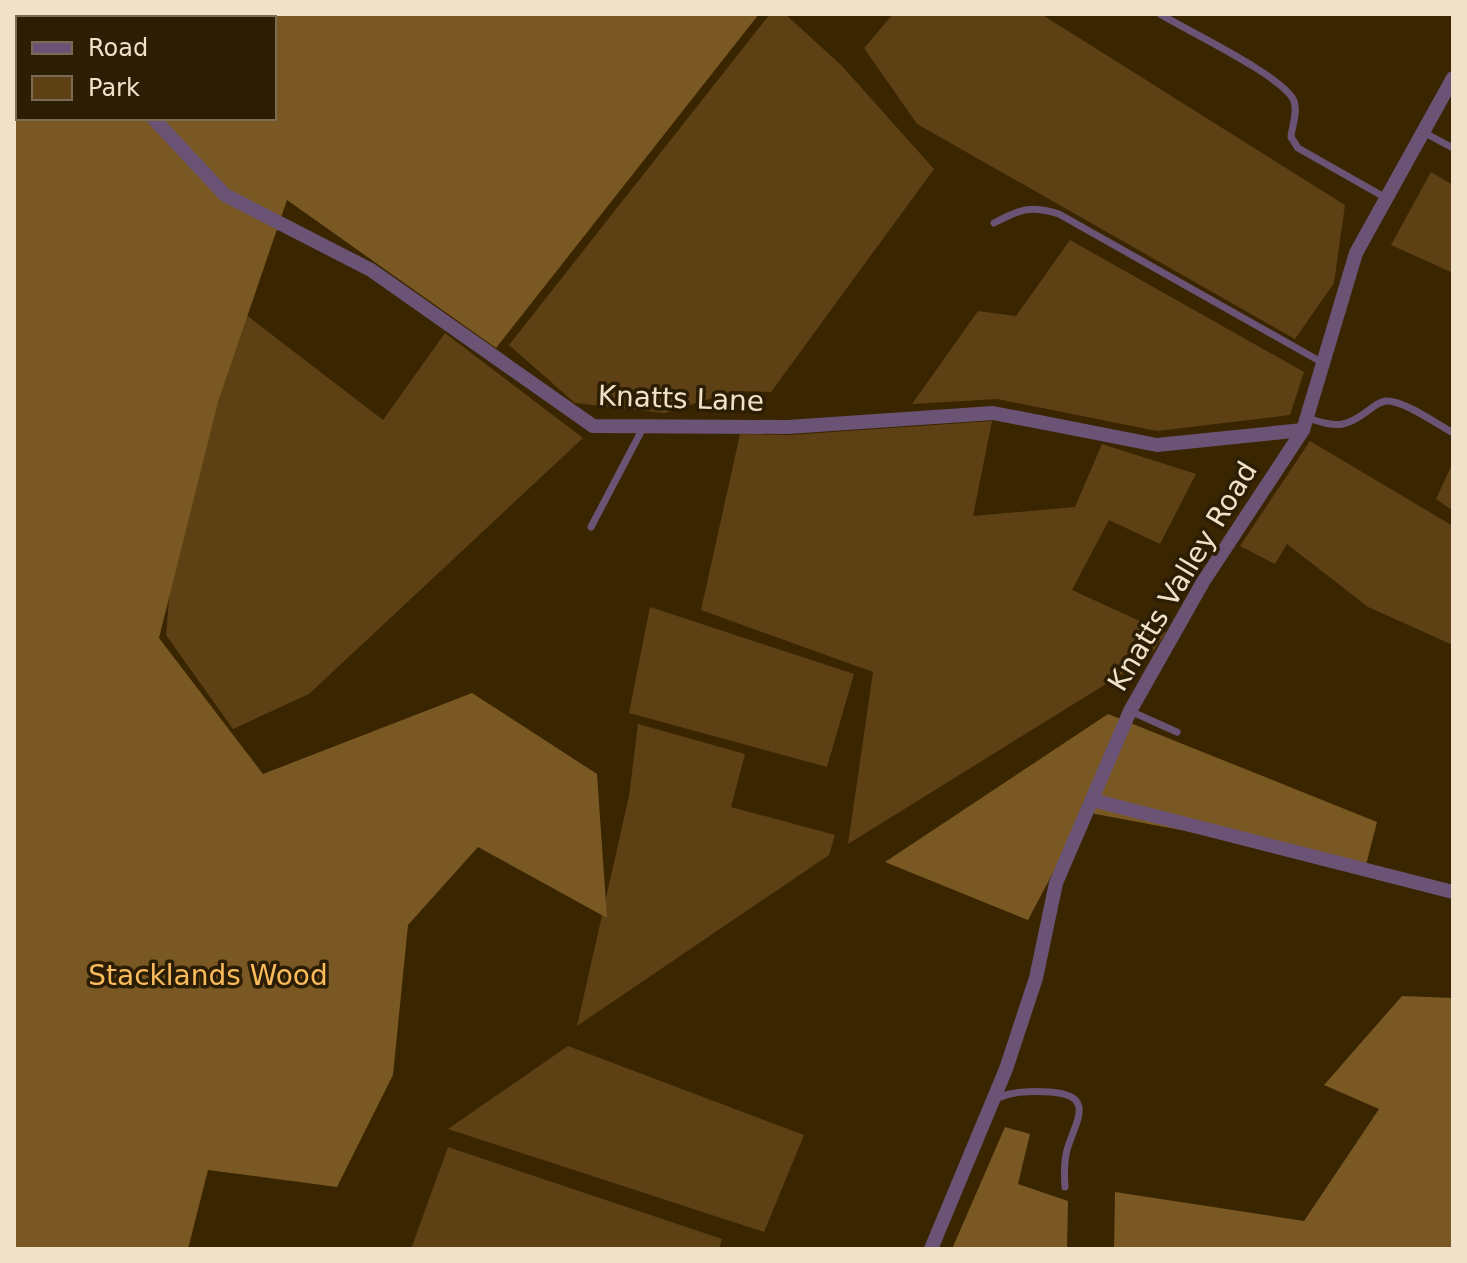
<svg xmlns="http://www.w3.org/2000/svg" width="1467" height="1263" viewBox="0 0 1467 1263" font-family="'DejaVu Sans',sans-serif">
<rect width="100%" height="100%" fill="#3a2501"/>
<g fill="#5d4114">
<polygon points="770,14 785,14 841,65 934,169 771,392 734,391 665,413 575,403 509,345"/>
<polygon points="893,14 1041,14 1345,205 1334,283 1295,339 917,124 864,48"/>
<polygon points="1431,172 1453,185 1453,273 1391,245"/>
<polygon points="1070,240 1304,372 1290,415 1157,431 997,399 912,404 978,311 1016,316"/>
<polygon points="232,304 383,420 445,333 583,438 309,694 233,729 166,635 175,530"/>
<polygon points="992,421 973,516 1075,507 1102,444 1196,474 1160,544 1109,520 1072,590 1166,633 1148,658 848,844 873,672 701,610 740,434 790,435"/>
<polygon points="1310,441 1453,526 1453,645 1368,607 1287,544 1275,564 1240,546"/>
<polygon points="1453,462 1453,511 1436,499"/>
<polygon points="650,607 854,674 827,767 629,713"/>
<polygon points="638,724 745,754 731,807 835,835 829,855 577,1026 629,796"/>
<polygon points="568,1046 804,1135 764,1232 448,1129"/>
<polygon points="448,1147 722,1239 719,1249 411,1249"/>
</g>
<g fill="#795823" fill-rule="evenodd">
<path d="M 14,14 L 759,14 L 496,348 L 287,200 L 218,402 L 159,638 L 263,774 L 472,693 L 597,774 L 607,918 L 478,847 L 408,925 L 393,1075 L 337,1187 L 208,1170 L 188,1249 L 14,1249 ZM 18,18 L 274,18 L 274,118 L 18,118 Z"/>
<polygon points="1108,714 1377,822 1366,865 1085,812 1028,920 885,862"/>
<polygon points="1402,996 1453,998 1453,1249 1114,1249 1115,1192 1304,1221 1379,1109 1324,1085"/>
<polygon points="1005,1127 1030,1134 1018,1184 1068,1201 1067,1249 952,1249"/>
</g>
<g fill="none" stroke-linecap="round" stroke-linejoin="round">
<g stroke="#6b5375" stroke-width="7">
<path d="M 1160,14 C 1186,30 1285,77 1294,101 C 1298,112 1292,126 1291,137 L 1298,148 L 1386,198"/>
<polyline points="1423,132 1453,148"/>
<path d="M 994,223 C 1021,209 1030,205 1059,214 L 1323,363"/>
<path d="M 1307,418 C 1337,427 1344,429 1369,410 C 1374,406 1380,402 1386,401 C 1403,400 1437,424 1453,433"/>
<polyline points="591,527 644,426"/>
<polyline points="1130,711 1177,732"/>
<path d="M 995,1099 C 1013,1091 1030,1091 1050,1092 C 1097,1095 1075,1122 1067,1150 C 1064,1162 1064,1174 1065,1187"/>
</g>
<g stroke="#6b5375" stroke-width="14">
<polyline points="81,14 84,18"/>
<polyline points="153,118 225,195 371,270 593,426 788,427 993,413 1157,445 1303,430"/>
<polyline points="1092,800 1453,892"/>
<polyline points="931,1249 1006,1069 1036,978 1056,883 1130,711 1203,582 1303,430 1356,253 1453,78"/>
</g>
</g>
<g text-anchor="middle" stroke-width="7" stroke-linejoin="round" paint-order="stroke">
<g font-size="28" fill="#f2e1c9" stroke="#2c1d05">
<text transform="translate(681 398) rotate(2)" y="10">Knatts Lane</text>
<text transform="translate(1182 576) rotate(-59)" y="10">Knatts Valley Road</text>
</g>
<g font-size="28" fill="#fabb5c" stroke="#2c1d05">
<text x="208" y="985">Stacklands Wood</text>
</g>
</g>
<rect width="1467" height="1263" fill="none" stroke="#f2e1c9" stroke-width="32"/>
<rect x="16" y="16" width="260" height="104" fill="#2c1d05" stroke="#7b6b53" stroke-width="2"/>
<rect x="32" y="42" width="40" height="12" fill="#6b5375" stroke="#7b6b53" stroke-width="2"/>
<text x="88" y="56" font-size="24" fill="#f2e1c9">Road</text>
<rect x="32" y="76" width="40" height="24" fill="#5d4114" stroke="#7b6b53" stroke-width="2"/>
<text x="88" y="96" font-size="24" fill="#f2e1c9">Park</text>
</svg>
